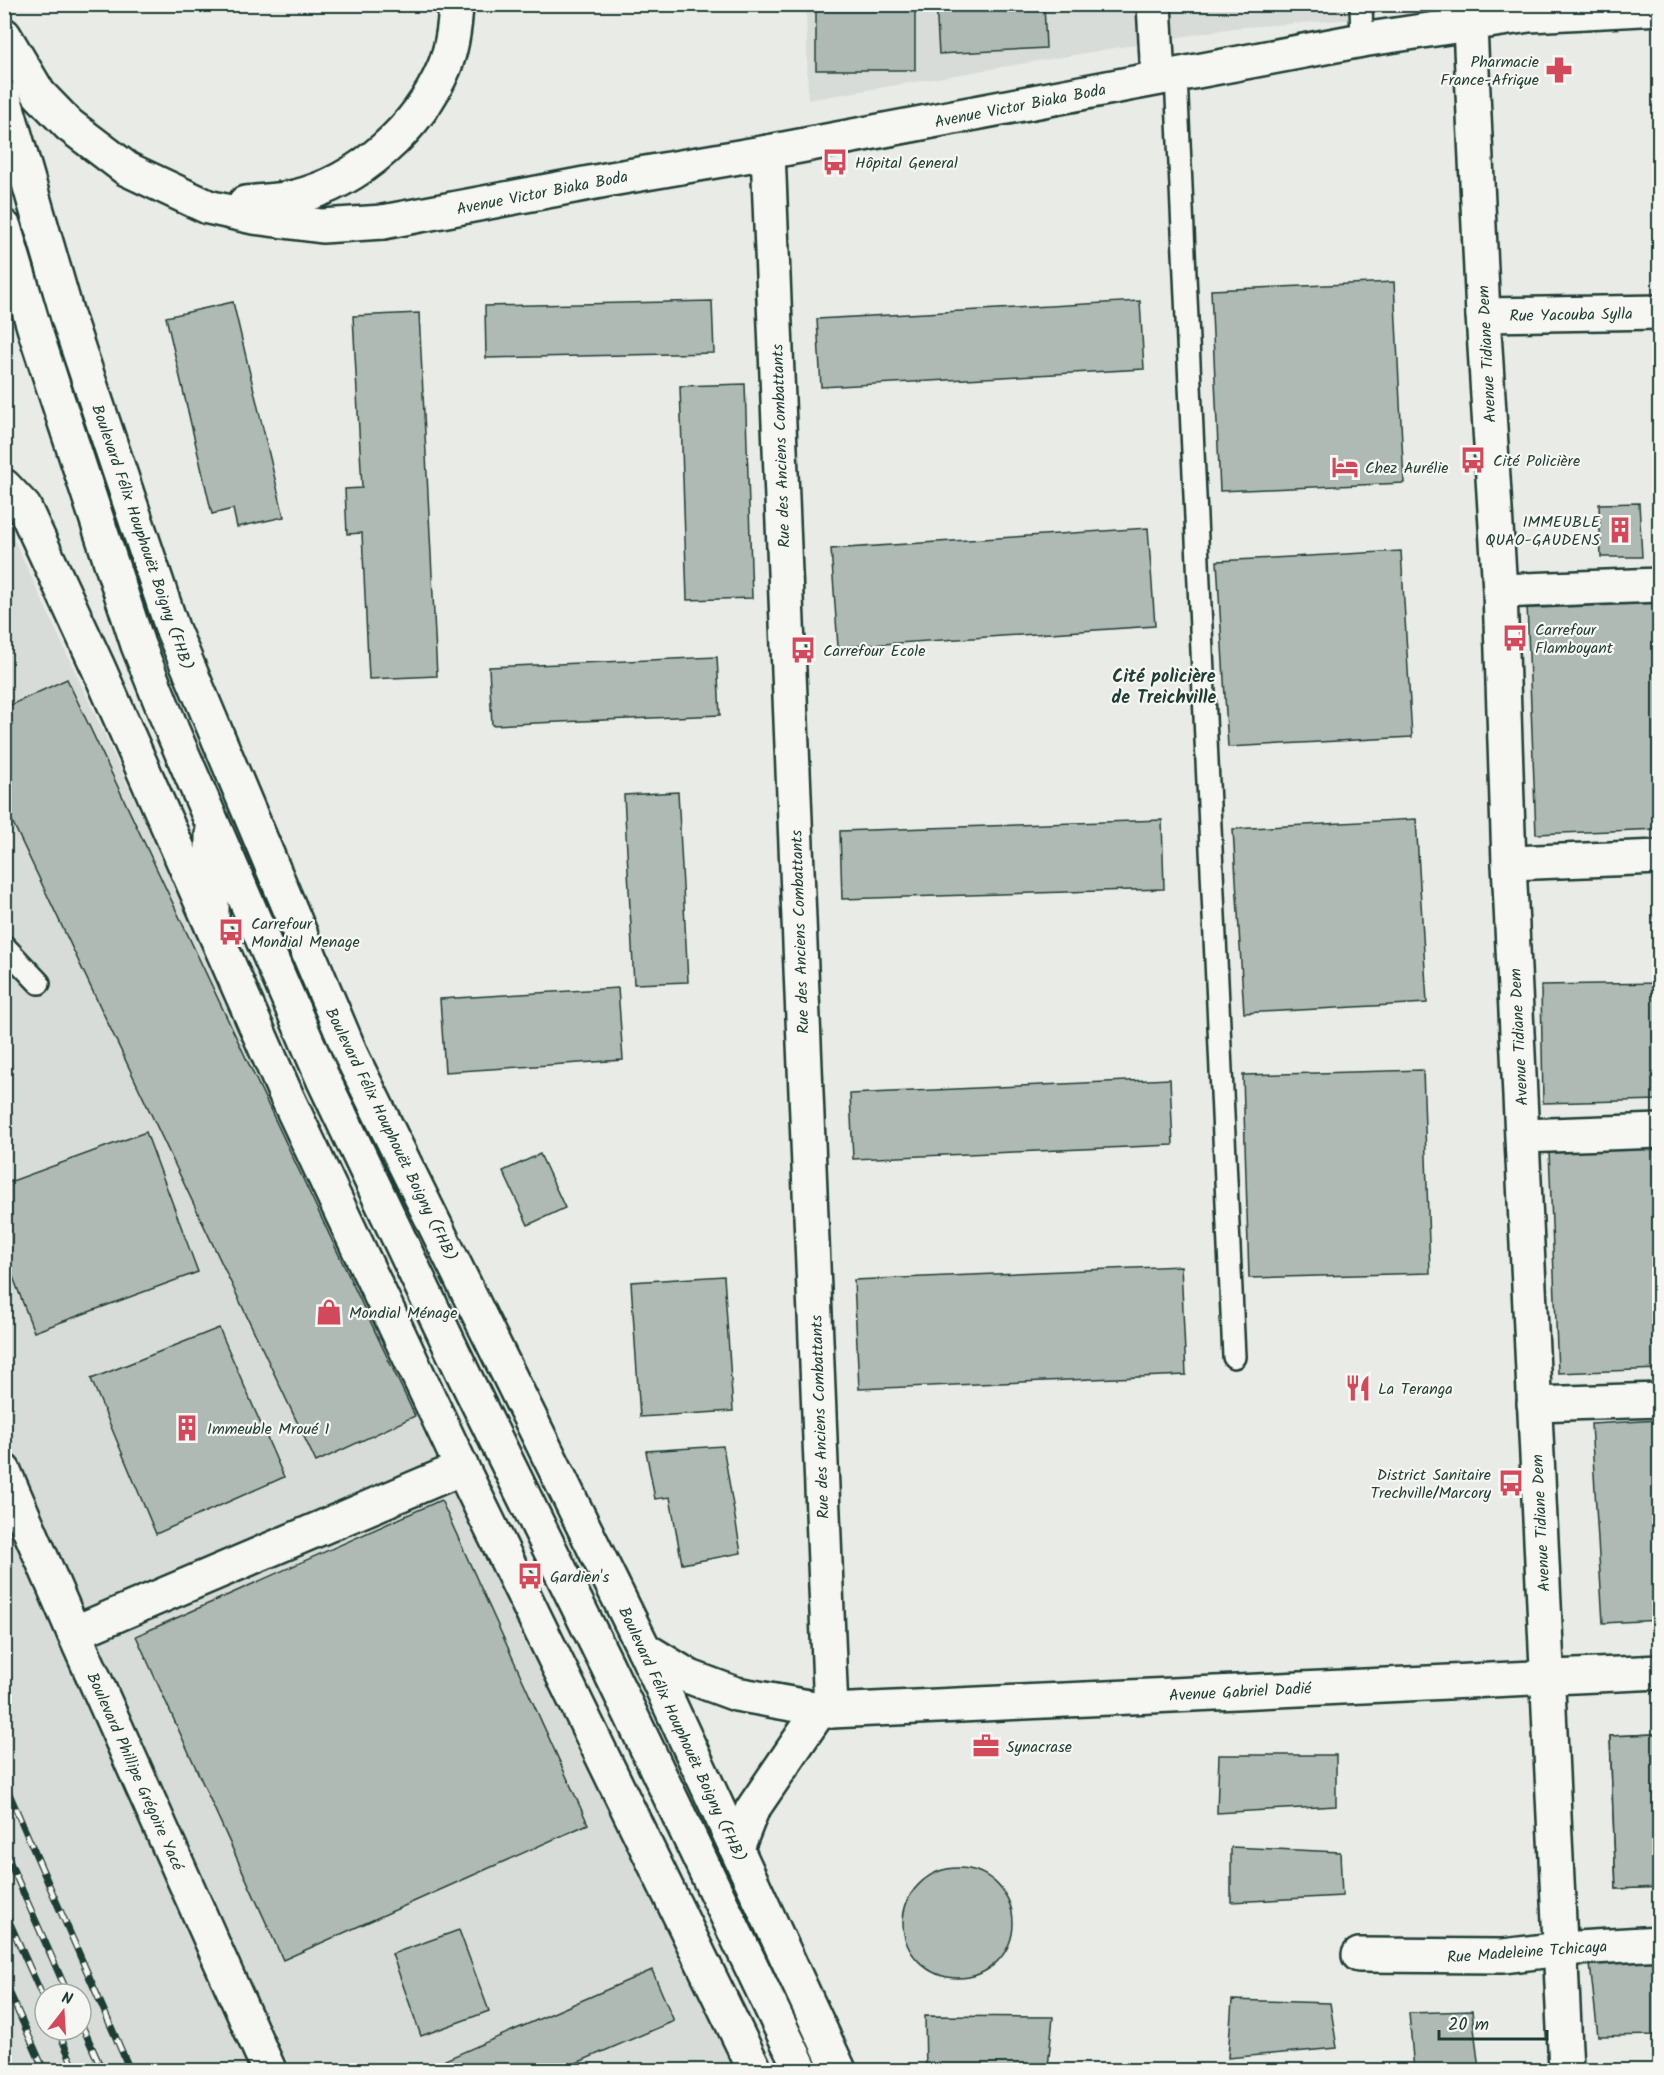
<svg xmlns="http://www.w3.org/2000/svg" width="1664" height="2075" viewBox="0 0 1664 2075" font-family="Kalam,sans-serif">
<rect width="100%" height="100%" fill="#e9ebe7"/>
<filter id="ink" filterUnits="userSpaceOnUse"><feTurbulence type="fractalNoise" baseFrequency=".0167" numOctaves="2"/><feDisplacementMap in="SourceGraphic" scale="12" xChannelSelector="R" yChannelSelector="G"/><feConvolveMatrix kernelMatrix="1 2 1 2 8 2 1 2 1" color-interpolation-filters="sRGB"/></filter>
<g filter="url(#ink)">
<g fill="#d8dcd8" fill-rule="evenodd">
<polygon points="806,5 1400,5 1379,13 1356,19 1233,28 808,100"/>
<path d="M 4,518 L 460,1501 L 735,2070 L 5,2070 ZM 45,1994 L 81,1994 L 81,2030 L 45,2030 Z"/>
</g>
<g fill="#b0bab5" stroke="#1f3d34" stroke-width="1.5">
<rect x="816" y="4" width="99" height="66"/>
<polygon points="936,4 1044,4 1046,48 939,54"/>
<polygon points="1394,282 1404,483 1220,491 1211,290"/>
<polygon points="712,301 714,353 486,358 485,306"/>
<polygon points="1140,301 1144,369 821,387 817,319"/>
<polygon points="233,302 284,517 237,527 233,509 212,514 166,317"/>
<polygon points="419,313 437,676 369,679 362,533 347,534 345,489 362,488 353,316"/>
<polygon points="745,384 752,598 687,600 680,386"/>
<polygon points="1639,503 1642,557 1601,557 1599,504"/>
<polygon points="1148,528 1155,626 838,647 831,549"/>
<polygon points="1401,551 1412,737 1228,747 1217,561"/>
<polygon points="1660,599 1660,829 1536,834 1527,604"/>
<polygon points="717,657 720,715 492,725 489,667"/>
<polygon points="67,679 415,1416 316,1462 4,804 4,708"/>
<polygon points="678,792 688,982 634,984 624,795"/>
<polygon points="1416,819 1427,1003 1244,1013 1233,829"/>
<polygon points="1162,820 1164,889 842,899 840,831"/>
<polygon points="1660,983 1660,1100 1543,1103 1541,985"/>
<polygon points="618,988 623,1060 445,1072 440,999"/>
<polygon points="1423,1070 1430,1273 1249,1278 1243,1075"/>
<polygon points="1170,1079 1173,1145 853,1159 850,1094"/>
<polygon points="146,1132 198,1272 34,1332 4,1253 4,1184"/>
<polygon points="1660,1146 1660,1369 1558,1373 1549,1150"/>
<polygon points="540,1154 565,1208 528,1225 503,1171"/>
<polygon points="1181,1266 1186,1375 859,1389 854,1280"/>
<polygon points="724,1276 733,1411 640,1417 631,1282"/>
<polygon points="219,1328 284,1477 156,1534 91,1379"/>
<polygon points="1660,1420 1660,1620 1603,1623 1591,1424"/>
<polygon points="723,1446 741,1553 682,1564 670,1497 655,1499 646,1451"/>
<polygon points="441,1500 588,1824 283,1960 136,1636"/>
<polygon points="1655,1734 1658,1815 1660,1815 1660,1887 1616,1889 1610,1736"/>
<polygon points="1655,1734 1660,1734 1660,1887 1616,1889 1610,1736"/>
<polygon points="1219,1755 1336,1755 1336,1806 1217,1813"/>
<polygon points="1231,1847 1340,1852 1342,1896 1231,1902"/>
<circle cx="958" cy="1923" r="55"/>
<polygon points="459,1930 489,2011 421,2036 392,1954"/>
<polygon points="1660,1961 1660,2035 1598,2036 1590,1964"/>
<polygon points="652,1970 674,2021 560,2070 450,2070 445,2060"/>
<polygon points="1232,2000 1330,2003 1337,2048 1228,2058"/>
<polygon points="1472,2011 1479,2070 1414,2070 1409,2013"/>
<polygon points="925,2016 1053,2017 1048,2067 993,2070 926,2070"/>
</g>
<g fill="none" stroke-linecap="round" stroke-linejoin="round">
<g stroke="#1f3d34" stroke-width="26">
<g id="lane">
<polyline points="1361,4 1362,40"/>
<polyline points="1176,76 1234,1357"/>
<polyline points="4,946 39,983"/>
</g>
</g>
<g stroke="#1f3d34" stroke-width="38">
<g id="street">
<polyline points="1154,4 1158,78"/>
<polyline points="768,152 831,1711"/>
<polyline points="383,222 611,179 768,152 1362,40 1529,15 1660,8"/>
<polyline points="1483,315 1660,312"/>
<polyline points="4,486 24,507 98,667 287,1097 462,1468 755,2070"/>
<polyline points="1500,591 1660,585"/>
<polyline points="1509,863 1660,857"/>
<polyline points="1523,1136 1660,1131"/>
<polyline points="1534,1404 1660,1400"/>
<polyline points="74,1633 462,1468"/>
<polyline points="1359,1955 1503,1956 1560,1949 1660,1943"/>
</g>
</g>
<g stroke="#1f3d34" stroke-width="38">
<g id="secondary">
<polyline points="1469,4 1483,315 1500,591 1509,863 1566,2070"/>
<polyline points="4,1471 74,1633 269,2070"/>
<polyline points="644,1649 690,1677 736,1694 831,1711 1660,1672"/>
<polyline points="737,1848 752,1810 820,1710"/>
</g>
</g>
<g stroke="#1f3d34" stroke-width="38">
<g id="primary">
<polyline points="4,35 39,94 69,125 127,169 208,207 253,217 322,226 383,222"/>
<polyline points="4,97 68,318 172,628 353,1059 644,1649 839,2070"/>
<path d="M 245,203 C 261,201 279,201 295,197 C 359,182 419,127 444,68 C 452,49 455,25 456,4"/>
<polyline points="4,227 36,334 138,645 172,730 324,1081 462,1371 607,1665 801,2070"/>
<polyline points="212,926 212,834"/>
</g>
</g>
<use href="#lane" stroke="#f6f6f2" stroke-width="21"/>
<use href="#street" stroke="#f6f6f2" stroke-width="33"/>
<use href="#secondary" stroke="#f6f6f2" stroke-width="33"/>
<use href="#primary" stroke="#f6f6f2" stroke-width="33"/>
<g stroke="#1f3d34" stroke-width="7">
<g id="rail">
<polyline points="4,1782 130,2070"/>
<polyline points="4,1849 68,1994"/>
<polyline points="4,1910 45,2002"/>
<polyline points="4,1980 44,2070"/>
<polyline points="81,2023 102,2070"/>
<polyline points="58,2030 75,2070"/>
</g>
</g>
<use href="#rail" stroke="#f6f6f2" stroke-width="4.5" stroke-dasharray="14" stroke-linecap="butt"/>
</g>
</g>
<defs>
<g id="pharmacy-bare" transform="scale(2.07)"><path d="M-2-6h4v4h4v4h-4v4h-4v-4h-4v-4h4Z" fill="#d1495b" stroke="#f6f6f2" stroke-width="2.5" paint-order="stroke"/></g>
<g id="bus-bare" transform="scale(2.07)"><path d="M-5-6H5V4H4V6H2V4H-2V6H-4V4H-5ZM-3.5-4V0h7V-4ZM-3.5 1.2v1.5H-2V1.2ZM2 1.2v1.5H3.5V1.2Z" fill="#d1495b" stroke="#f6f6f2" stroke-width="2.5" paint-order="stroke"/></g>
<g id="hotel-bare" transform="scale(2.07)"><path d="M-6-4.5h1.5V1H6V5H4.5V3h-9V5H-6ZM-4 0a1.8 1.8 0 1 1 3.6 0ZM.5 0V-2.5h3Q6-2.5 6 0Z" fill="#d1495b" stroke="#f6f6f2" stroke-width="2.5" paint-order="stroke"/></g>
<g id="building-bare" transform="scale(2.07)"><path d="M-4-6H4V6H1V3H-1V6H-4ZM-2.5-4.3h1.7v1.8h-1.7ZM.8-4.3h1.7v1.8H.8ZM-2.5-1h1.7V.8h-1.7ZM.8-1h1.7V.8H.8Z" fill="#d1495b" stroke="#f6f6f2" stroke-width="2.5" paint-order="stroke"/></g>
<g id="shop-bare" transform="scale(2.07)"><path d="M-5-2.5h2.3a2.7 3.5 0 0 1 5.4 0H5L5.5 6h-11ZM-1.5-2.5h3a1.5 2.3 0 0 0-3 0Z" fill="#d1495b" stroke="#f6f6f2" stroke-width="2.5" paint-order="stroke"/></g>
<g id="restaurant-bare" transform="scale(2.07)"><path d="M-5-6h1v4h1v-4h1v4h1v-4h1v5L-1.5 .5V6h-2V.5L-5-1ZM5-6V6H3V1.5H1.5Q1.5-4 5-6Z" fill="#d1495b" stroke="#f6f6f2" stroke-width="2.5" paint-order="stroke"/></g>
<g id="office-bare" transform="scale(2.07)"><path d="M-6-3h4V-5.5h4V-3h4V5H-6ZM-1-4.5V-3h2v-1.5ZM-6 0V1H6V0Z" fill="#d1495b" stroke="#f6f6f2" stroke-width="2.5" paint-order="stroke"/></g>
</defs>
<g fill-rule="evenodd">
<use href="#pharmacy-bare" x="1559" y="70"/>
<use href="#bus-bare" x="835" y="162"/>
<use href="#bus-bare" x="1473" y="460"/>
<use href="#hotel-bare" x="1345" y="467"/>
<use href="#building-bare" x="1620" y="530"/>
<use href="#bus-bare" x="1515" y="638"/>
<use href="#bus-bare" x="803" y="650"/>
<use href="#bus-bare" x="231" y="932"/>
<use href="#shop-bare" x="329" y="1312"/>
<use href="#restaurant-bare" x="1358" y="1388"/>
<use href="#building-bare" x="187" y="1428"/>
<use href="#bus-bare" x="1511" y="1483"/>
<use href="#bus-bare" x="530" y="1576"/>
<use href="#office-bare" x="986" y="1746"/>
</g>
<g text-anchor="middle" stroke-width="4.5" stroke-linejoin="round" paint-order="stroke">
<g font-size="16" fill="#1f3d34" stroke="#f6f6f2" text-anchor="start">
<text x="1539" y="67" text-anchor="end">Pharmacie<tspan x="1539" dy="18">France-Afrique</tspan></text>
<text x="855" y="168">Hôpital General</text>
<text x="1493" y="466">Cité Policière</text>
<text x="1365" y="473">Chez Aurélie</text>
<text x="1600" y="527" text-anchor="end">IMMEUBLE<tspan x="1600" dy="18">QUAO-GAUDENS</tspan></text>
<text x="1535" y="635">Carrefour<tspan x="1535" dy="18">Flamboyant</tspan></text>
<text x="823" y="656">Carrefour Ecole</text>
<text x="251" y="929">Carrefour<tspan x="251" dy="18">Mondial Menage</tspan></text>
<text x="349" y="1318">Mondial Ménage</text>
<text x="1378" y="1394">La Teranga</text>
<text x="207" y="1434">Immeuble Mroué 1</text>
<text x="1491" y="1480" text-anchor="end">District Sanitaire<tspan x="1491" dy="18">Trechville/Marcory</tspan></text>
<text x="550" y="1582">Gardien's</text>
<text x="1006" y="1752">Synacrase</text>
</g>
<g font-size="16" fill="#1f3d34" stroke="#f6f6f2">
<text transform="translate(1020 105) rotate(-11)" y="6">Avenue Victor Biaka Boda</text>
<text transform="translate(542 192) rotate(-11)" y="6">Avenue Victor Biaka Boda</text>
<text transform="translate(1571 314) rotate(-1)" y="6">Rue Yacouba Sylla</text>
<text transform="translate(1486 354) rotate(-93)" y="6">Avenue Tidiane Dem</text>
<text transform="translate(780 446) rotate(-92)" y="6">Rue des Anciens Combattants</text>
<text transform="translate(143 537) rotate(71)" y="6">Boulevard Félix Houphouët Boigny (FHB)</text>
<text transform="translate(799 932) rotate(-92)" y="6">Rue des Anciens Combattants</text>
<text transform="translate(1518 1037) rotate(-93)" y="6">Avenue Tidiane Dem</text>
<text transform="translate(392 1134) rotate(64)" y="6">Boulevard Félix Houphouët Boigny (FHB)</text>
<text transform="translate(819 1417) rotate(-92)" y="6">Rue des Anciens Combattants</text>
<text transform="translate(1540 1523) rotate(-93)" y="6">Avenue Tidiane Dem</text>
<text transform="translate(1240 1691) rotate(-3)" y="6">Avenue Gabriel Dadié</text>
<text transform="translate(683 1734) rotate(65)" y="6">Boulevard Félix Houphouët Boigny (FHB)</text>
<text transform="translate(136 1771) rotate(66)" y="6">Boulevard Phillipe Grégoire Yacé</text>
<text transform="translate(1527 1951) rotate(-4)" y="6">Rue Madeleine Tchicaya</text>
</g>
<g font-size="18" font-weight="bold" fill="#1f3d34" stroke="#f6f6f2">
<text x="1164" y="682">Cité policière<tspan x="1164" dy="21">de Treichville</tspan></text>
</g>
</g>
<rect width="1664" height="2075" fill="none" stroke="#f6f6f2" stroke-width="24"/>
<rect x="12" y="12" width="1640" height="2051" fill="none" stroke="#1f3d34" stroke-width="2" filter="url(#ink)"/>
<g transform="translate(63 2012) rotate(17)"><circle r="28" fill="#f6f6f2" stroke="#a0aca6" stroke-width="1.5"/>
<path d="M0-4.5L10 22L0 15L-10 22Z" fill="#d1495b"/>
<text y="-9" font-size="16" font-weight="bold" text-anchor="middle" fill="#1f3d34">N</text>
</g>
<path d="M1439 2030v9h108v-9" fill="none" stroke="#1f3d34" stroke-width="3"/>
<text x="1448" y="2030" font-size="18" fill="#1f3d34" stroke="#f6f6f2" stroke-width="4.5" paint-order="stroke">20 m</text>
</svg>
